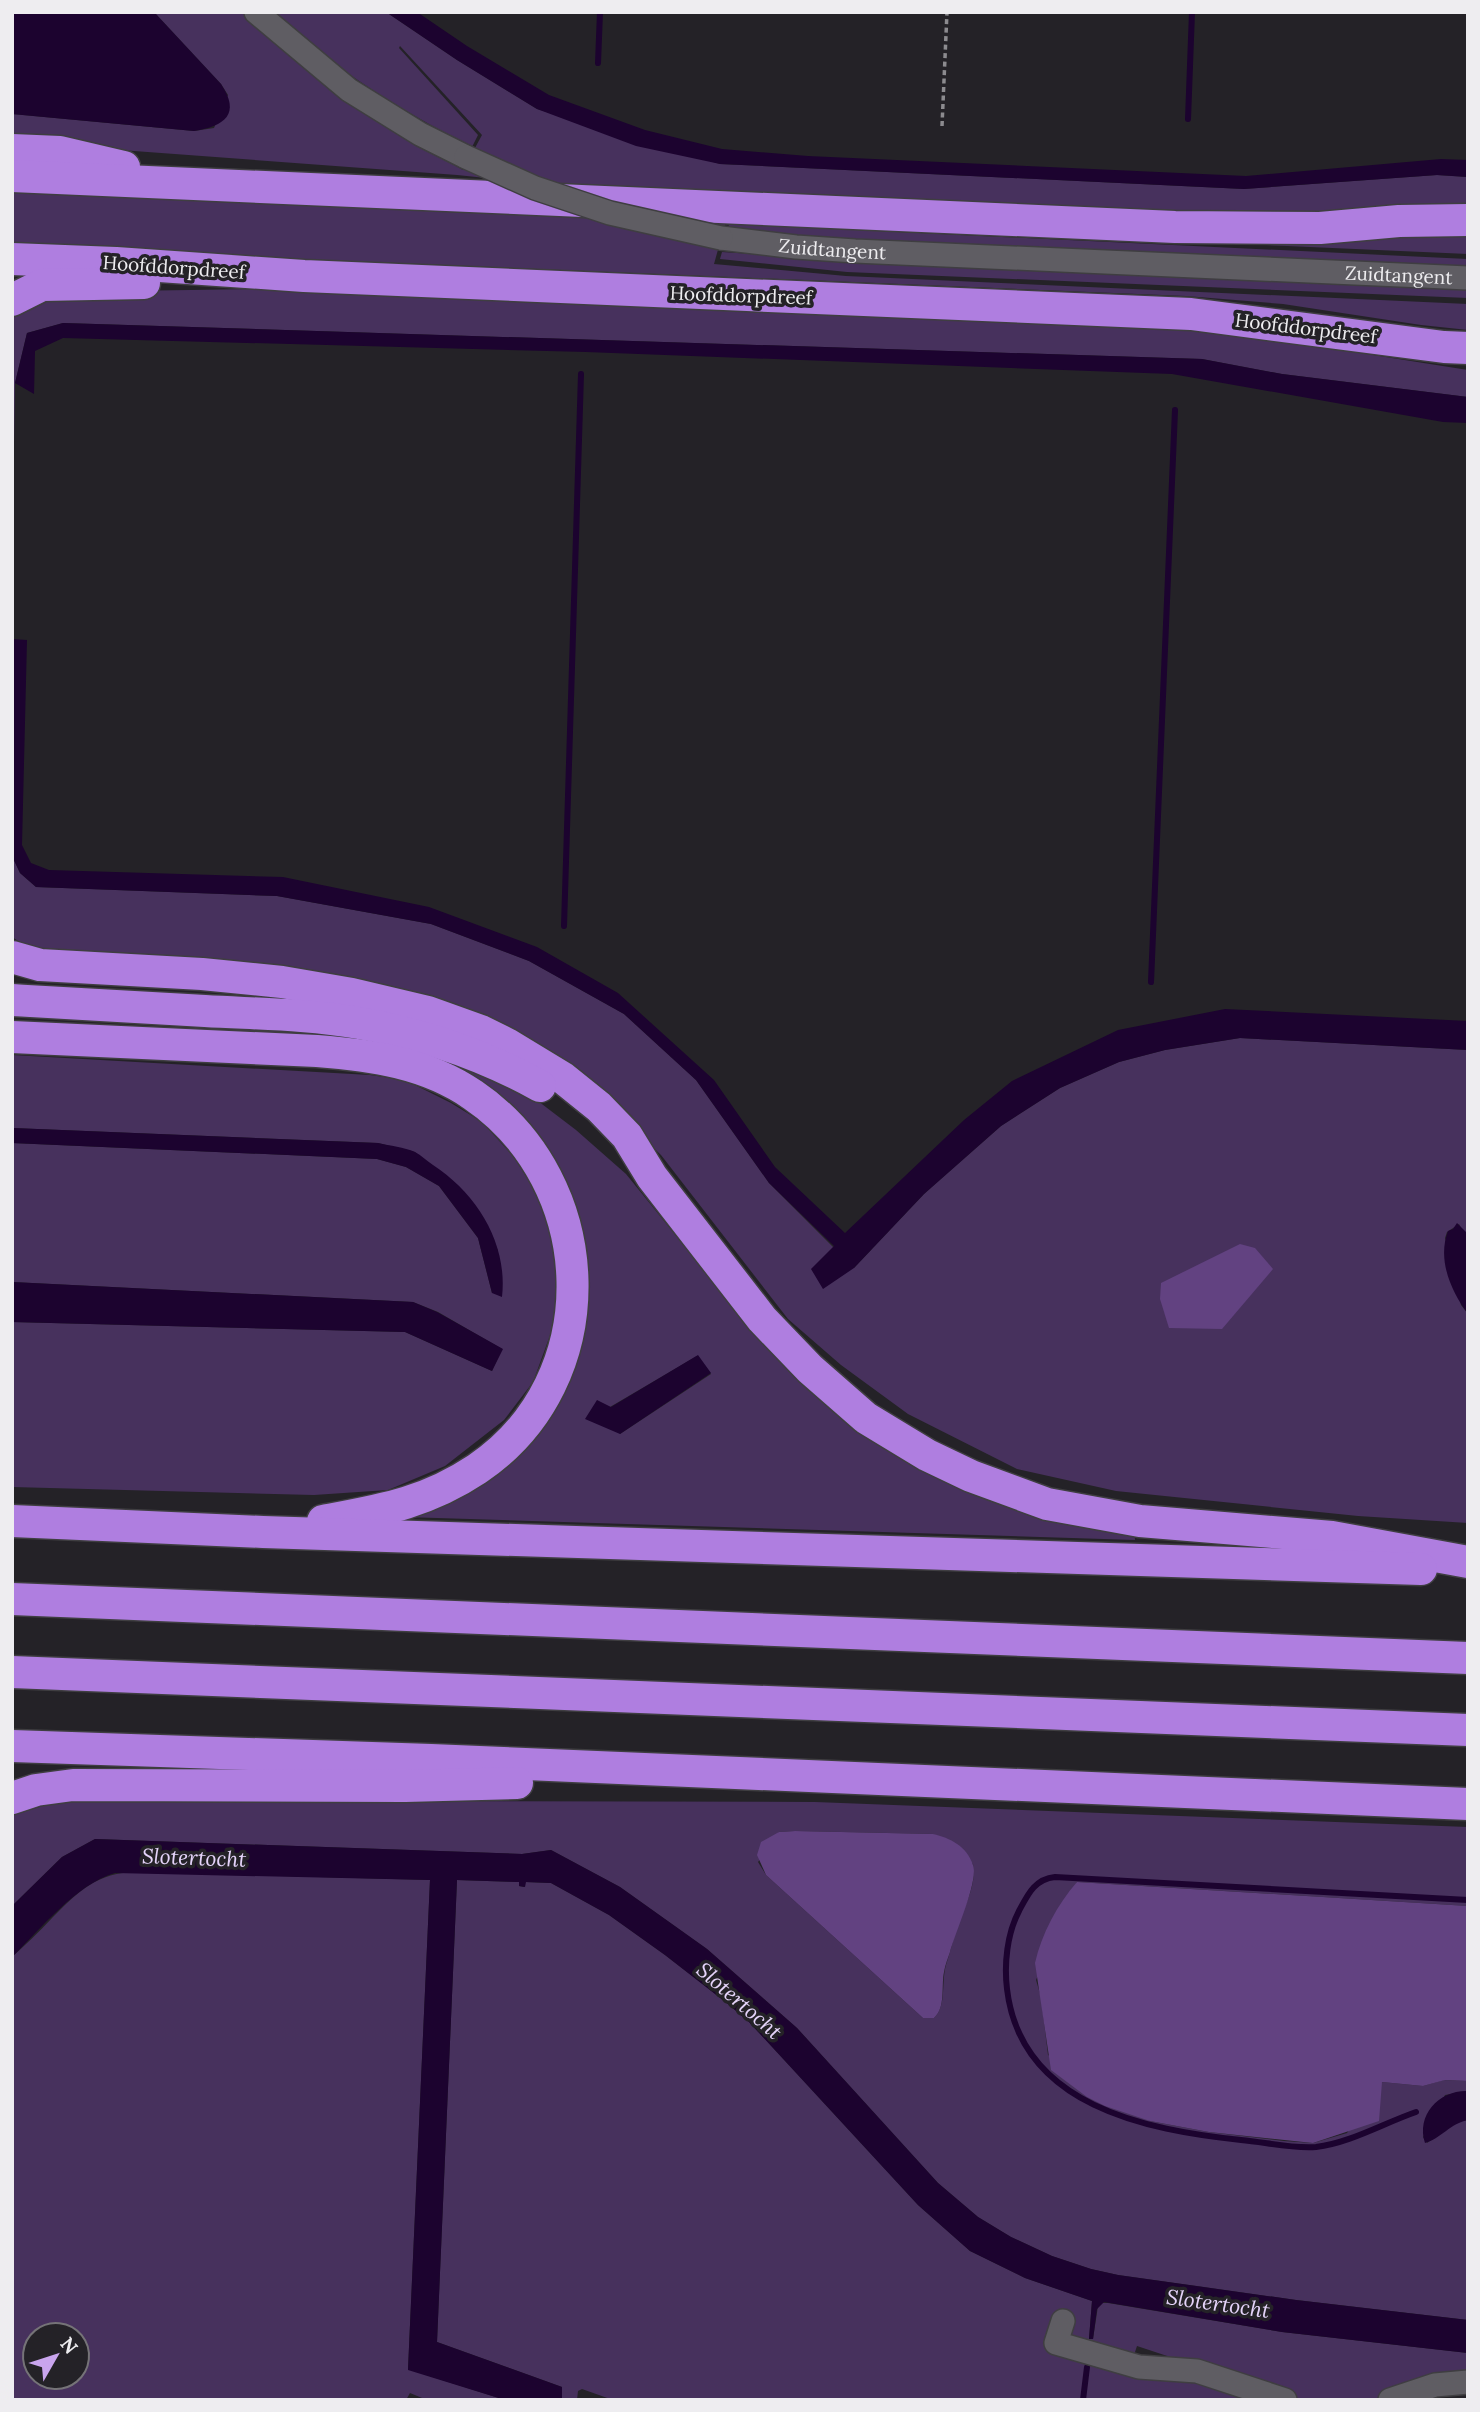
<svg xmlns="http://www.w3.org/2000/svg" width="1480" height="2412" viewBox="0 0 1480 2412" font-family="Lora,serif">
<rect width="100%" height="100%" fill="#242227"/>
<g fill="#47315d" fill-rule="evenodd">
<path d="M 154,12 L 243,12 L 313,75 L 385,126 L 463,170 L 482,135 L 400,46 L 399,48 L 478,135 L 472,147 C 400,110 333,69 274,12 L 386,12 L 457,60 L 537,109 L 720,164 L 1244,189 L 1437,175 L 1468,177 L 1468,210 L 1307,219 L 602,190 L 457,175 L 12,142 L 12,114 L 194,131 L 214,128 L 228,95 L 221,84 Z"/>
<polygon points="12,184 1468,229 1468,254 726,221 714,264 846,276 1468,304 1468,330 1421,325 1283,304 1186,296 12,247"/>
<polygon points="729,224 1468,259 1468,268 850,241 728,229"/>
<polygon points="722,252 848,260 1468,288 1468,298 847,272 720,259"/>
<polygon points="262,289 1195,327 1468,370 1468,397 1282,374 1202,359 63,323 27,333 15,383 12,565 12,313 58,292"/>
<polygon points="12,856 20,873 36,887 277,896 431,924 529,961 624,1014 696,1080 769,1183 854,1268 924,1194 1001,1126 1060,1088 1119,1062 1165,1050 1240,1038 1468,1050 1468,1238 1467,1233 1462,1230 1459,1224 1447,1232 1445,1238 1461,1305 1468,1314 1468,1523 1358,1516 1116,1491 1017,1469 908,1414 841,1365 788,1319 661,1155 583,1081 516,1037 67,957 29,948 12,937"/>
<path d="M 325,1027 L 448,1054 L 534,1098 L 576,1130 L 626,1174 L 758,1337 L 850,1424 L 1134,1529 L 1135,1540 L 404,1517 L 524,1441 L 579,1250 L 485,1096 L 226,1041 L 225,1031 ZM 697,1356 L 711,1374 L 620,1434 L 610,1407 Z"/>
<polygon points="12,1055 370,1075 405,1080 451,1103 482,1122 513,1156 533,1187 551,1233 559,1276 552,1330 533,1382 504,1420 445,1466 388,1490 314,1495 12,1487 12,1322 405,1332 492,1371 502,1349 438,1312 413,1302 12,1282 12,1143 377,1159 406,1167 439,1186 478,1238 492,1293 498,1250 415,1152 378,1143 12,1128"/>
<path d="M 77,1800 L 815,1802 L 1468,1827 L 1468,1906 L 1077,1882 L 1036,1980 L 1041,1997 L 1048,2055 L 1150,2121 L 1209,2132 L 1284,2141 L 1313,2143 L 1347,2133 L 1382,2082 L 1423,2086 L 1444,2080 L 1468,2081 L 1468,2091 L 1445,2095 L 1423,2137 L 1427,2143 L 1456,2122 L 1468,2120 L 1468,2320 L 1296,2300 L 1118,2275 L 1091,2269 L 1052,2256 L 1011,2237 L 978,2217 L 938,2183 L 797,2028 L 707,1949 L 620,1887 L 551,1850 L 522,1854 L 95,1839 L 62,1857 L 12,1906 L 12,1815 L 46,1805 ZM 795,1831 L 933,1834 L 973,1864 C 977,1886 964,1906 957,1927 C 953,1940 950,1953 946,1965 C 941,1982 947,2006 934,2018 L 923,2018 L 766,1875 L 758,1862 L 779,1832 Z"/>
<path d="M 137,1872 L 430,1880 L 408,2369 L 505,2400 L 427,2400 L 410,2393 L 406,2400 L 12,2400 L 12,1957 C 26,1944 39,1932 52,1918 C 78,1892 97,1872 137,1872 ZM 35,2335 L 77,2335 L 77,2377 L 35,2377 Z"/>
<polygon points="457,1880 520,1882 519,1886 524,1887 525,1882 551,1883 609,1915 665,1955 728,2004 749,2022 918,2205 970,2251 1025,2278 1092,2301 1089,2339 1093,2339 1098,2306 1101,2303 1108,2303 1282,2332 1468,2353 1468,2377 1427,2381 1375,2400 1300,2400 1137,2346 1132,2361 1082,2347 1064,2335 1068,2320 1060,2317 1050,2347 1172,2379 1188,2372 1271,2400 613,2400 582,2389 578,2391 577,2400 562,2400 562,2387 437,2342"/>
</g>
<g fill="#624281">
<polygon points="1240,1244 1255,1248 1273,1269 1222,1329 1169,1328 1160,1299 1161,1283"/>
<path d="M 795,1831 L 933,1834 C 950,1838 967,1846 973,1865 C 979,1880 955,1933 950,1952 C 948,1958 945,1965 944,1972 C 941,1987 946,2007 934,2018 L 923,2018 L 766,1875 L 757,1855 L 761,1842 L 779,1832 Z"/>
<path d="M 1077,1882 L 1468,1906 L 1468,2081 L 1445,2080 L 1423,2086 L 1382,2082 L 1379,2121 L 1313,2143 L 1209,2132 L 1150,2121 L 1105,2106 L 1087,2097 L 1051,2070 L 1035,1963 C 1042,1933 1057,1905 1077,1882 Z"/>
</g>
<g fill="#1c032f">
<path d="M 12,12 L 154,12 L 221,84 C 241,114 225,126 194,131 L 12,114 Z"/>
<polygon points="386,12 417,12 467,46 549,95 645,130 722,149 808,156 1246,176 1441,159 1468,160 1468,177 1437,175 1244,189 720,164 636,146 537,109 457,60"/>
<polygon points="63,323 1202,359 1282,374 1468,397 1468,423 1443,422 1172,374 586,352 63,338 35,351 34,394 15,383 27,333"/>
<polygon points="12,639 27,640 22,845 31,863 49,870 283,877 429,907 537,947 618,993 714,1080 775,1167 845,1233 964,1120 1012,1081 1118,1030 1225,1009 1468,1021 1468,1050 1240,1038 1165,1050 1119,1062 1060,1088 1001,1126 924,1194 854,1268 823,1289 811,1269 834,1246 769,1183 696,1080 624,1014 529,961 431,924 277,896 36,887 20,873 12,856"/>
<path d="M 13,1128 L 378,1143 C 390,1146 404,1147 415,1152 C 421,1155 427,1161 433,1165 C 477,1194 508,1243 502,1297 L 492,1293 L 478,1238 L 439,1186 L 406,1167 L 377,1159 L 12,1143 Z"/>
<path d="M 1457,1223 L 1467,1233 L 1468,1238 L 1468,1314 C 1451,1291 1437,1260 1448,1231 L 1453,1229 Z"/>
<polygon points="12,1282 413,1302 437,1312 503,1349 492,1371 405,1332 12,1322"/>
<polygon points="698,1355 711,1373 620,1434 585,1419 597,1400 611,1407"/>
<path d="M 95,1839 L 522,1854 L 551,1850 L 620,1887 L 707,1949 L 797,2028 L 938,2183 L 978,2217 L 1011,2237 L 1052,2256 L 1091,2269 L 1118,2275 L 1296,2300 L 1468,2320 L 1468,2353 L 1282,2332 L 1104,2302 L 1097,2309 L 1093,2339 L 1089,2339 L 1092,2301 L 1025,2278 L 970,2251 L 918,2205 L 749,2022 L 728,2004 L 665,1955 L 609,1915 L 551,1883 L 526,1882 L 525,1887 L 519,1886 L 519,1882 L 457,1880 L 437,2342 L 562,2387 L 562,2400 L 505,2400 L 408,2370 L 430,1880 L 115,1873 C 75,1885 42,1928 12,1957 L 12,1906 L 62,1857 Z"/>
<path d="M 1468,2091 L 1468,2120 C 1451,2123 1440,2139 1425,2143 C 1416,2115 1439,2090 1468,2091 Z"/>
</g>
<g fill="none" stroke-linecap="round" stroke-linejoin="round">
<g stroke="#1c032f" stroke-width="6">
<polyline points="598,63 600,12"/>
<polyline points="1188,119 1192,12"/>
<polyline points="564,926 581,374"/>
<polyline points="1151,982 1175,410"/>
<path d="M 1416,2112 C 1384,2123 1350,2143 1316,2147 C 1292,2149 1265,2142 1241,2140 C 1146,2130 1021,2106 1007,1989 C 1004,1964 1007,1934 1019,1911 C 1028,1894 1035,1879 1055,1877 L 1468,1900"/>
<polyline points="1083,2400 1087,2367"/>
</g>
<g stroke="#3f3e41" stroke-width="26">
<g id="minor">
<polyline points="256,12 349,90 420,134 466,157"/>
<path id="s1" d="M 721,238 L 796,247 L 855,251 L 1468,278"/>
<polyline points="1063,2321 1056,2343 1139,2367 1197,2371 1285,2400"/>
<polyline points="1390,2400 1435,2385 1468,2382"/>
</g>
</g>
<g stroke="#3f3e41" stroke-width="35">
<g id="highway">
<polyline points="12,150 60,152 124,167"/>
<polyline points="12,176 1175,227 1320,228 1399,221 1468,220"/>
<polyline points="12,259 116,263 304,276 1191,314 1444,347 1468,348"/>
<polyline points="12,300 42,285 144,283"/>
<polyline points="12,957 40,965 202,974 282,982 352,994 428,1012 481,1031 507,1044 563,1078 599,1107 627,1136 652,1177 762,1319 810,1369 866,1418 927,1455 971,1476 1047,1504 1140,1521 1332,1537 1468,1562"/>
<path d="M 12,1000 C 76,1004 140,1007 205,1011 C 256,1014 308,1014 359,1023 C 423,1034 484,1055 540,1086"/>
<path d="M 12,1037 L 317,1051 C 371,1055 427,1063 473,1095 C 601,1182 609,1380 477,1469 C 426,1503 382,1510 323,1521"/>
<polyline points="12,1521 263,1532 1421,1569"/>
<polyline points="12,1599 1468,1658"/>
<polyline points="12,1672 1468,1730"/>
<polyline points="12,1746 431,1760 1468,1804"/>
<polyline points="12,1798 36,1790 73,1785 405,1786 517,1783"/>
</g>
</g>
<polyline stroke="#8c8b8f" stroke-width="3.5" stroke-dasharray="5 3.5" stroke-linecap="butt" points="942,126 947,12"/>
<use href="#minor" stroke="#5f5d63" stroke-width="23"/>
<use href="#highway" stroke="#af7ee0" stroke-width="32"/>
<g stroke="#3f3e41" stroke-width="26" stroke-linecap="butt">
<polyline id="minor-bridge" points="466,157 535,188 610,213 721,238"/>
</g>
<use href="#minor-bridge" stroke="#5f5d63" stroke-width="23"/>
</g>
<g text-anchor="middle" stroke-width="7" stroke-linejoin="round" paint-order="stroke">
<g font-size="19" fill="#eeedf0" stroke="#242227">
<text dy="7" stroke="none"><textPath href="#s1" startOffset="112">Zuidtangent</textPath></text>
<text transform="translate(174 267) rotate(4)" y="7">Hoofddorpdreef</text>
<text dy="7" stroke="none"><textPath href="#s1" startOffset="679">Zuidtangent</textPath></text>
<text transform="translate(741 295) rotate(2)" y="7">Hoofddorpdreef</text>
<text transform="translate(1306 328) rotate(7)" y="7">Hoofddorpdreef</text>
</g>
<g font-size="21" font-style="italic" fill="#e5d4fa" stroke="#242227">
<text transform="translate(194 1858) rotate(2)" y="7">Slotertocht</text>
<text transform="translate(739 2001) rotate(41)" y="7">Slotertocht</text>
<text transform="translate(1218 2304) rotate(8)" y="7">Slotertocht</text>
</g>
</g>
<rect width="1480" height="2412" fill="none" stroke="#eeedf0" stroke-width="28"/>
<g transform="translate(56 2356) rotate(51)"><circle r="33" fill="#242227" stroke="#757377" stroke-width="2"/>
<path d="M0-5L12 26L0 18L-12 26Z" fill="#c9a5ee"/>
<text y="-10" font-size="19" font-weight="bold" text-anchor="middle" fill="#eeedf0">N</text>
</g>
</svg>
